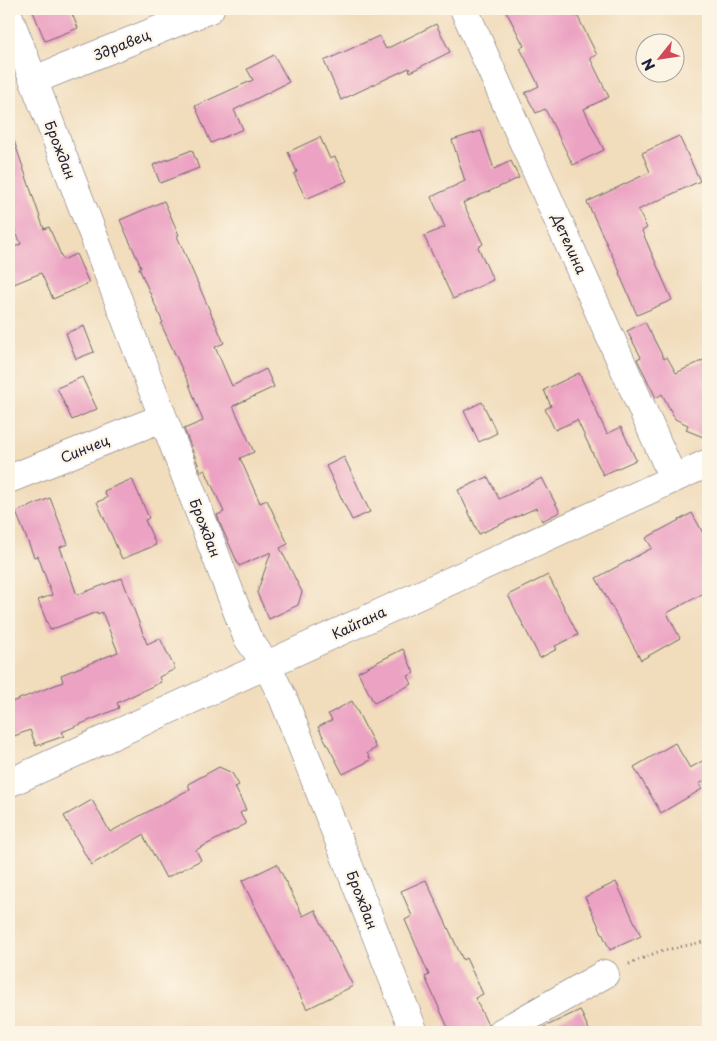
<svg xmlns="http://www.w3.org/2000/svg" width="717" height="1041" viewBox="0 0 717 1041" font-family="'Playpen Sans',sans-serif">
<rect width="100%" height="100%" fill="#fcf5e5"/>
<filter id="ink" filterUnits="userSpaceOnUse"><feTurbulence type="fractalNoise" baseFrequency=".02" numOctaves="2"/><feDisplacementMap in="SourceGraphic" scale="10" xChannelSelector="R" yChannelSelector="G"/><feConvolveMatrix kernelMatrix="1 2 1 2 8 2 1 2 1" color-interpolation-filters="sRGB"/></filter>
<filter id="wash" filterUnits="userSpaceOnUse"><feTurbulence type="fractalNoise" baseFrequency=".0096" numOctaves="4" result="noise"/><feDisplacementMap in="SourceGraphic" scale="20" xChannelSelector="R" yChannelSelector="G"/><feGaussianBlur stdDeviation="1.12" result="paint"/><feColorMatrix in="noise" values="0 0 0 0 0 0 0 0 0 0 0 0 0 0 0 0 0 1.4 0 .05"/><feComposite in="paint" operator="in"/></filter>
<g filter="url(#wash)">
<rect width="100%" height="100%" fill="#f1dcbb"/>
<g id="blocks">
<g fill="#eca3c3">
<polygon points="32,9 70,9 78,28 45,41"/>
<polygon points="505,9 574,9 597,55 590,58 609,97 584,109 604,150 573,165 545,109 536,113 525,93 539,86 520,48 524,46"/>
<polygon points="436,24 450,52 410,72 409,68 341,100 324,61 379,36 386,49"/>
<polygon points="274,55 289,82 234,110 243,129 211,143 195,106 253,80 247,69"/>
<polygon points="481,131 494,169 511,161 519,178 463,203 483,244 478,247 493,280 453,299 424,236 445,227 431,197 465,181 452,140"/>
<polygon points="12,135 44,229 49,227 63,260 76,254 89,283 53,299 41,273 9,286 9,249 21,244 9,217 9,136"/>
<polygon points="679,136 700,181 638,210 647,228 642,231 672,300 637,315 619,273 620,272 587,202 650,172 642,153"/>
<polygon points="320,137 330,159 335,157 347,181 306,199 294,174 297,172 288,152"/>
<polygon points="192,150 199,168 160,183 153,165"/>
<polygon points="164,201 179,235 177,236 224,343 215,347 232,386 266,369 274,387 233,406 254,452 240,458 260,503 267,500 288,544 280,548 302,592 298,605 269,619 257,593 271,552 239,566 221,526 217,515 224,512 205,470 201,472 184,429 203,421 189,384 161,324 163,323 139,268 141,267 120,220"/>
<polygon points="645,322 664,359 667,357 676,373 708,358 708,439 686,430 688,425 675,419 662,394 656,398 637,359 641,357 627,331"/>
<polygon points="84,326 94,352 76,359 66,333"/>
<polygon points="579,373 607,434 621,427 636,460 603,475 577,420 555,430 545,409 551,406 544,390"/>
<polygon points="82,377 97,409 72,420 57,388"/>
<polygon points="482,402 497,433 479,442 464,411"/>
<polygon points="344,457 370,512 352,520 326,466"/>
<polygon points="488,477 499,499 542,478 560,512 542,521 536,508 479,534 458,490"/>
<polygon points="132,479 149,518 145,520 156,545 122,559 97,502 107,498 104,491"/>
<polygon points="50,498 68,544 60,547 77,595 122,578 147,644 160,638 175,669 159,677 161,682 117,703 119,708 62,732 64,736 36,746 30,730 9,738 9,703 63,682 61,675 118,652 102,612 98,614 97,612 50,630 38,600 52,595 38,556 34,557 16,512"/>
<polygon points="692,513 708,542 708,591 667,613 680,638 641,660 596,578 652,548 646,538"/>
<polygon points="548,575 578,635 555,646 557,649 540,658 508,595"/>
<polygon points="403,649 414,673 408,676 412,684 374,703 358,672"/>
<polygon points="352,701 376,748 367,753 371,760 343,774 318,727 332,720 328,714"/>
<polygon points="675,743 690,768 708,758 708,779 699,784 702,789 661,813 634,767"/>
<polygon points="219,767 232,773 239,785 235,787 246,810 240,813 246,824 196,850 201,860 166,878 143,835 91,865 64,816 92,800 110,832 190,789 188,784"/>
<polygon points="277,864 303,916 315,910 353,986 307,1009 242,881"/>
<polygon points="426,880 463,960 466,958 483,994 475,998 488,1025 486,1032 450,1032 425,977 429,975 405,920 412,916 401,891"/>
<polygon points="616,882 641,936 610,950 585,897"/>
<polygon points="580,1010 590,1032 533,1032 536,1031"/>
</g>
</g>
</g>
<g filter="url(#ink)">
<use href="#blocks" fill-opacity="0" stroke="#6a6368" stroke-width="1"/>
<g fill="none" stroke-linecap="round" stroke-linejoin="round">
<g stroke="#6a6368" stroke-width="29">
<g id="minor">
<polyline points="464,9 673,478"/>
<path d="M 9,17 C 90,223 167,431 247,637 L 267,666 L 283,698 L 414,1032"/>
<polyline points="34,80 210,9"/>
<polyline points="9,479 162,418"/>
<polyline points="9,783 708,463"/>
<polyline points="502,1032 605,974"/>
</g>
</g>
<polyline stroke="#6a6368" stroke-width="3" stroke-dasharray="1 4" stroke-linecap="butt" points="629,964 660,951 708,941"/>
<use href="#minor" stroke="#fff" stroke-width="28"/>
</g>
</g>
<g text-anchor="middle" stroke-width="4.5" stroke-linejoin="round" paint-order="stroke">
<g font-size="14" fill="#22223b" stroke="#fcf5e5">
<text transform="translate(122 45) rotate(-22)" y="5">Здравец</text>
<text transform="translate(60 150) rotate(69)" y="5">Брождан</text>
<text transform="translate(569 244) rotate(66)" y="5">Детелина</text>
<text transform="translate(85 449) rotate(-22)" y="5">Синчец</text>
<text transform="translate(205 528) rotate(69)" y="5">Брождан</text>
<text transform="translate(359 623) rotate(-25)" y="5">Кайгана</text>
<text transform="translate(362 900) rotate(69)" y="5">Брождан</text>
</g>
</g>
<rect width="717" height="1041" fill="none" stroke="#fcf5e5" stroke-width="30"/>
<g transform="translate(660 58) rotate(240)"><circle r="24" fill="#fcf5e5" stroke="#a5a1a1"/>
<path d="M0-4L9 19L0 12L-9 19Z" fill="#d1495b"/>
<text y="-8" font-size="14" font-weight="bold" text-anchor="middle" fill="#22223b">N</text>
</g>
</svg>
